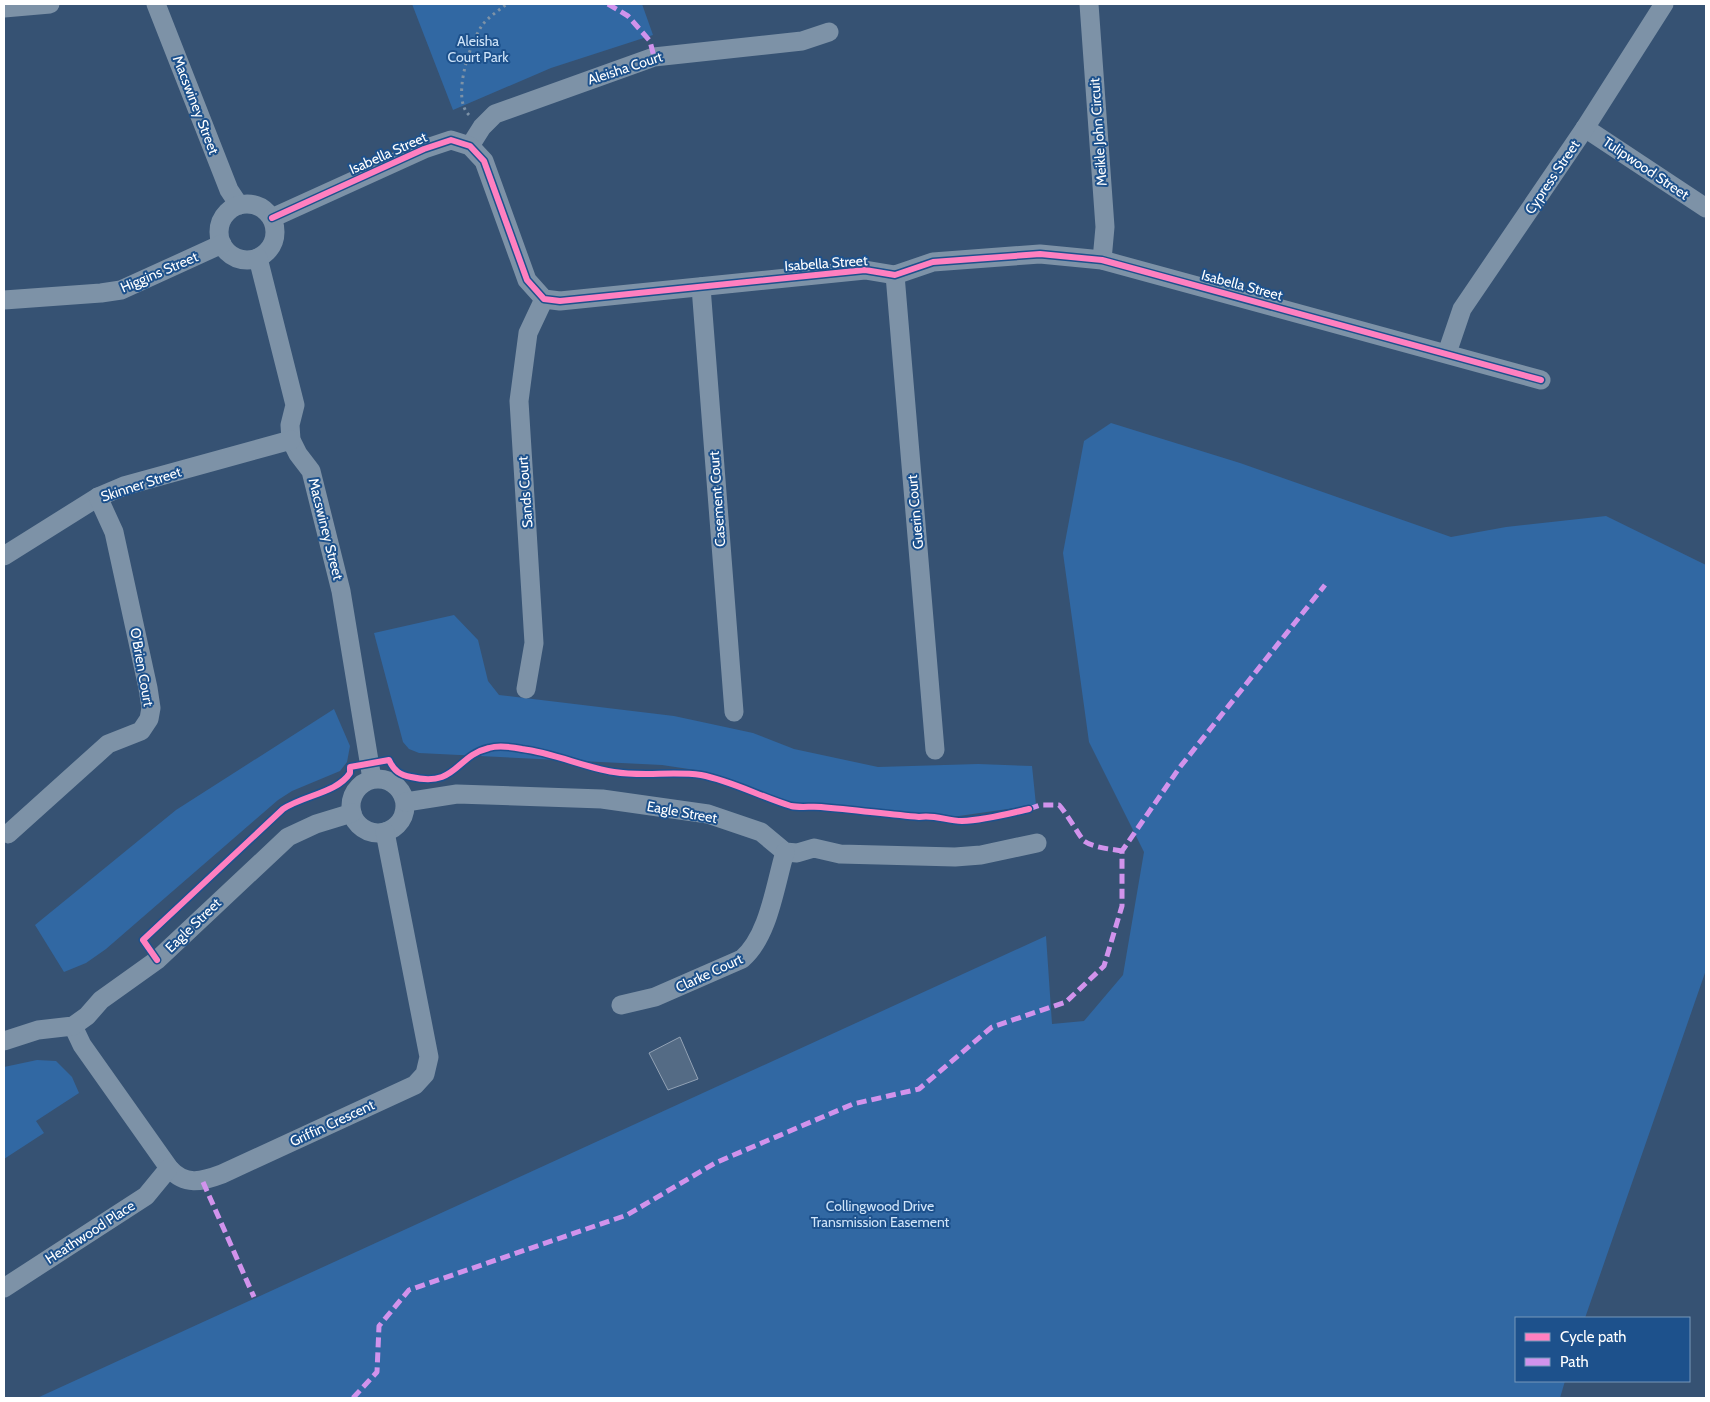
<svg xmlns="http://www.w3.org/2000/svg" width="1710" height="1402" viewBox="0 0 1710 1402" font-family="Cabin,sans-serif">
<rect width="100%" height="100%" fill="#365273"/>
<g fill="#3168a3">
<polygon points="412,4 642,4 653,35 551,68 453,110"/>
<polygon points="1111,423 1240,463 1451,537 1506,527 1606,516 1706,565 1706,970 1585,1318 1516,1318 1516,1381 1565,1381 1560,1398 37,1398 1046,936 1052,1024 1084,1021 1123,975 1144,852 1089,742 1063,553 1084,441"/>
<polygon points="454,615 478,640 488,681 499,695 674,716 753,733 794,749 878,767 978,764 1032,766 1036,805 959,816 908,817 830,812 810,809 702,771 662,765 419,753 409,749 403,742 374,633"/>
<polygon points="334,709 350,746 347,762 340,771 292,791 278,800 106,949 86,963 64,972 35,925 176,810"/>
<polygon points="37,1060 56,1061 72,1077 79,1093 36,1121 44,1133 4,1159 4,1067"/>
</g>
<polygon fill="#546b85" stroke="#92a2b5" points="680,1037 698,1079 668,1090 649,1053"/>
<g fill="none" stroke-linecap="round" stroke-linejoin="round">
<path stroke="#7d92a7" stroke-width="3" stroke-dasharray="2.5 4" stroke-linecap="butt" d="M 469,115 C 451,98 470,42 483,24 C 489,17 499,10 507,4"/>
<g stroke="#7d92a7" stroke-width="19">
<polyline points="156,4 229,190 239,205"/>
<polyline points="1089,4 1105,227 1102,260"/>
<polyline points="4,8 50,4"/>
<polyline points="1585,128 1706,208"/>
<polyline points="470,146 482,127 495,114 654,57 802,41 829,32"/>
<circle cx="247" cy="232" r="28"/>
<polyline points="272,218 424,149 451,140 470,146 484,161 527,280 544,299 560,301 865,270 895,275 933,262 1040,254 1102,260 1541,380"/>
<polyline points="258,258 295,405 290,425 291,440 298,454 311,471 341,591 372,779"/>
<polyline points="895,275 935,750"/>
<polyline points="701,287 734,712"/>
<polyline points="4,300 101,293 121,290 222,244"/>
<polyline points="1447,353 1462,309 1585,128 1664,4"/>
<polyline points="4,556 98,497 124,486 291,440"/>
<polyline points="526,689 534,643 519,401 528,333 544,299"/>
<circle cx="378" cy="806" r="27"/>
<polyline points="406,802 457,794 602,799 708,814 761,832 785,852 797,853 814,848 840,854 955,857 981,855 1037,843"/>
<polyline points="8,834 108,744 141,731 149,719 151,708 148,688 114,532 98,497"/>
<path d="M 621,1005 L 655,997 L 742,959 C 769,936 775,885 785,852"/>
<path d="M 73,1026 L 82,1045 L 169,1168 C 185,1186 201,1182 222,1174 L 415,1085 L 425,1074 L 429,1057 L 385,832"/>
<polyline points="4,1041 38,1030 73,1026 87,1016 101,1000 157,960 288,837 316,824 352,813"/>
<polyline points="4,1288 146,1196 169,1168"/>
</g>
<g stroke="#d193ec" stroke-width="5" stroke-dasharray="10 5" stroke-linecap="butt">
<polyline points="608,4 628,16 650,41 654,57"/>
<path d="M 1029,809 L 1040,805 L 1059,805 C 1066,812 1080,837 1084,841 C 1094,848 1111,849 1122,851"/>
<polyline points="203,1182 254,1297"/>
<polyline points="353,1398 377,1372 379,1326 409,1290 627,1215 715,1163 853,1104 919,1089 992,1027 1066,1002 1104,966 1122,906 1122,851 1180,767 1325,585"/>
</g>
<g stroke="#1d518c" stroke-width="9">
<g id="cycleway">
<polyline points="272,218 424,149 451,140 470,146 484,161 527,280 544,299 560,301 865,270 895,275 933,262 1040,254 1102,260 1541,380"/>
<path d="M 157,960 L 143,940 L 283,809 C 304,795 337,793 350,773 L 350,767 L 389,760 C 394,771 400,775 411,777 C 457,788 455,756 489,748 C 499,745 512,747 522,749 C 554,753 583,767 614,772 C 643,777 672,771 701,775 C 732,781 761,797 791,806 C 800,808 812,806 821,807 C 854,810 887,814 919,817 C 934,814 947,821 962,821 C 985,820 1007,814 1029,809"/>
</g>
</g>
<use href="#cycleway" stroke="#ff80c0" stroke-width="6"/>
</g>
<g text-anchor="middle" stroke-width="4" stroke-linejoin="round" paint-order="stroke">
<g font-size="14" fill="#cfe4f9" stroke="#1d518c">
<text x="478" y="46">Aleisha<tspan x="478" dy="16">Court Park</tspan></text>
<text x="880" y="1211">Collingwood Drive<tspan x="880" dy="16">Transmission Easement</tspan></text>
</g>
<g font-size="14" fill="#fff" stroke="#1d518c">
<text transform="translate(625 68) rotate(-18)" y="5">Aleisha Court</text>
<text transform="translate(196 105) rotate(69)" y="5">Macswiney Street</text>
<text transform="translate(1098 132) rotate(-94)" y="5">Meikle John Circuit</text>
<text transform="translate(388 153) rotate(-24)" y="5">Isabella Street</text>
<text transform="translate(1646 168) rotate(34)" y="5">Tulipwood Street</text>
<text transform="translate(1552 177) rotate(-56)" y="5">Cypress Street</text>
<text transform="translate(826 263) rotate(-4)" y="5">Isabella Street</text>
<text transform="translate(159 272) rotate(-23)" y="5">Higgins Street</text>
<text transform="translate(1242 285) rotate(15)" y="5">Isabella Street</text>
<text transform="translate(141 484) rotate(-18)" y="5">Skinner Street</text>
<text transform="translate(525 492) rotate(-94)" y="5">Sands Court</text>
<text transform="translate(717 499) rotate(-94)" y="5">Casement Court</text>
<text transform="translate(915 512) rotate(-95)" y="5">Guerin Court</text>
<text transform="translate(326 529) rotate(76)" y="5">Macswiney Street</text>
<text transform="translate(142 667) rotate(80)" y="5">O'Brien Court</text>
<text transform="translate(682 812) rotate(10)" y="5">Eagle Street</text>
<text transform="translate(193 925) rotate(-44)" y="5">Eagle Street</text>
<text transform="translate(709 973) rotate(-25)" y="5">Clarke Court</text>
<text transform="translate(332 1123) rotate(-25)" y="5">Griffin Crescent</text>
<text transform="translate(90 1232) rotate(-33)" y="5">Heathwood Place</text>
</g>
</g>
<rect width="1710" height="1402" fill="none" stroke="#ffffff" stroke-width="10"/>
<rect x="1515" y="1317" width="175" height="65" fill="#1d518c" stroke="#7797ba"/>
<rect x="1525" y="1333" width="25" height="8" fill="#ff80c0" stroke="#7797ba"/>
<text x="1560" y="1342" font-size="15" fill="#ffffff">Cycle path</text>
<rect x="1525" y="1358" width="25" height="8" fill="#d193ec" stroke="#7797ba"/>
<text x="1560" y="1367" font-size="15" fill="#ffffff">Path</text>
</svg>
